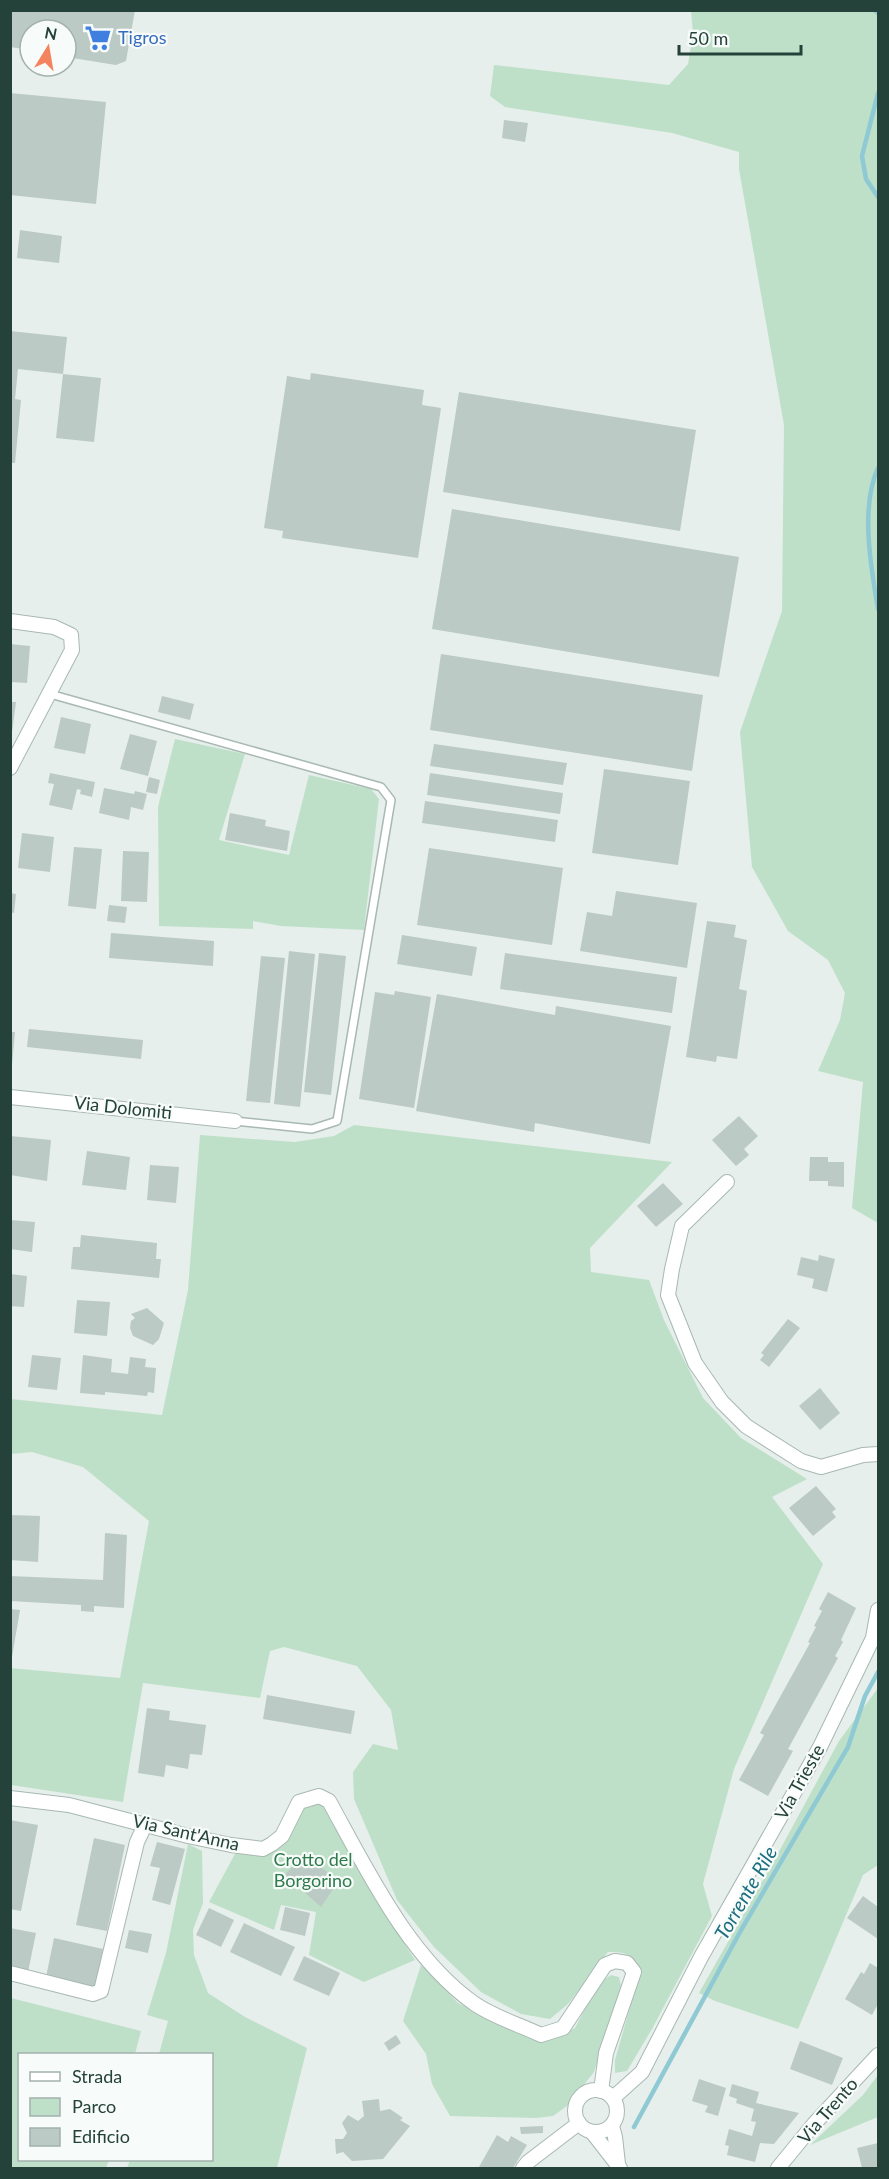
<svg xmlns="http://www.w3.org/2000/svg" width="889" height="2179" viewBox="0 0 889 2179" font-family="Lato,sans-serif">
<rect width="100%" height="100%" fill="#e6efeb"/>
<g fill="#bfe0c8">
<polygon points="691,11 878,11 878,1223 852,1208 863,1082 818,1071 840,1020 845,993 828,960 788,931 752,867 740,732 782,611 784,425 739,169 739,152 672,133 505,107 490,96 494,65 669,85 688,64 693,34"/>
<polygon points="175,739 245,754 219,840 289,855 309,775 371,789 379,799 364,930 281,926 253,921 253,929 159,926 158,807"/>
<path d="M 354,1125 L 672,1162 L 590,1248 L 591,1272 L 649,1280 L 664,1320 L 703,1398 L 741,1438 L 807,1479 L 772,1497 L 823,1564 L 734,1769 L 703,1884 L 712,1916 L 652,2029 L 627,2071 L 615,2073 L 615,2060 L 640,1972 C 631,1954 627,1952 608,1952 L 568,2004 L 550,2019 L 521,2014 L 481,1992 L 434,1947 L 397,1900 L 354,1799 L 353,1772 L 373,1744 L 398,1750 L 391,1710 L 357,1666 L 284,1647 L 270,1651 L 260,1698 L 143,1683 L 123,1802 L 11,1785 L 10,1668 L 120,1678 L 149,1521 L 83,1467 L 32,1452 L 11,1454 L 11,1399 L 162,1415 L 188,1290 L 200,1135 L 295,1142 L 334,1136 Z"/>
<polygon points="878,1688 878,1865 863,1875 798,2029 715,2001 699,1993 776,1857 839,1741"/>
<polygon points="319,1801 324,1803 384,1913 415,1960 364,1982 309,1955 316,1912 281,1905 274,1930 209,1902 236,1852 265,1854 304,1805"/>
<polygon points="188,1844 202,1851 203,1903 193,1930 194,1955 208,1993 245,2017 307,2048 277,2168 127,2168 130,2160 212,2160 212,2054 159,2054 168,2021 147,2015 166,1953"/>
<polygon points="421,1965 458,2003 510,2030 546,2041 575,2028 598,1984 611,1975 619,1977 621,1986 594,2072 567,2106 553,2116 536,2118 450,2116 432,2084 426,2054 403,2021"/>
<polygon points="11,1998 141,2031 135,2054 20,2054 20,2160 109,2160 106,2168 11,2168"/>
<polygon points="878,2075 878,2117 810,2145 863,2095"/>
</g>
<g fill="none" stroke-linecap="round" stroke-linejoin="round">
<g stroke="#8ec9d4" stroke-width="4.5">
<polyline points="874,10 878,13"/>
<polyline points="878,93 862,156 866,179 878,197"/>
<path d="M 878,468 C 860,507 871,568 878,609"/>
<polyline points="634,2127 740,1932 848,1747 865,1696 878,1672"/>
</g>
</g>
<g fill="#bbcac4">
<polygon points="10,10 135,10 126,61 116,65 66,57 66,30 30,30 30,50 10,47"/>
<polygon points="10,93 106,102 96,204 10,195"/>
<polygon points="504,120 528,123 525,142 502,138"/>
<polygon points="20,230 62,236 59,263 17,258"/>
<polygon points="10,331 67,337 63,374 18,369 15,399 21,400 15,463 10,463"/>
<polygon points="311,373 424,390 422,405 441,408 418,558 282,538 283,531 264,528 287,376 310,380"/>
<polygon points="63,374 101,378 94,442 56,438"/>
<polygon points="459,392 696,430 680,531 443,492"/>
<polygon points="452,509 739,557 719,677 432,629"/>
<polygon points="10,644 30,646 27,683 10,682"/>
<polygon points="441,654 703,695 692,771 430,730"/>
<polygon points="162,696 194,704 190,720 158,712"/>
<polygon points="10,702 16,702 12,732 10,732"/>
<polygon points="61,717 91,724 85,754 54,748"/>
<polygon points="130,734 157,741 148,776 120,769"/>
<polygon points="434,744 567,763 563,785 430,766"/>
<polygon points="604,769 690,781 678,865 592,853"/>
<polygon points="50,773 95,782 92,797 80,794 81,790 77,789 72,810 49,805 54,784 48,783"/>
<polygon points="430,773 563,793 560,814 427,795"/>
<polygon points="149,777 160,780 157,794 146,792"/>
<polygon points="104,788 134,794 135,791 147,794 143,810 131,807 129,820 99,813"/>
<polygon points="425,801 558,820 555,842 422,823"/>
<polygon points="230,813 266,820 265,826 290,831 287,851 225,840"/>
<polygon points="22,833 54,837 50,872 18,868"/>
<polygon points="74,847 102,849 96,909 68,906"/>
<polygon points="429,848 563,868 552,945 417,925"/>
<polygon points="123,851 149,852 147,902 121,901"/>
<polygon points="616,891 697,903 687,968 580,951 587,912 612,916"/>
<polygon points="10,893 16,894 14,913 10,912"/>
<polygon points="109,905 127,907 125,923 107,921"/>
<polygon points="707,921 736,925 734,937 747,940 739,989 747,991 737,1059 717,1056 716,1062 686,1057"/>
<polygon points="111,933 214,941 213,966 109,958"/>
<polygon points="402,935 477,947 472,976 397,964"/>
<polygon points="289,951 315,954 300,1107 274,1104"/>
<polygon points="319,953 346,956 331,1095 304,1092"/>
<polygon points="505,953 677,977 672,1013 500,989"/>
<polygon points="261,956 285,958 270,1103 246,1101"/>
<polygon points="395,991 431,997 414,1108 359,1099 375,992 394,995"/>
<polygon points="437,994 555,1015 556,1006 671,1026 650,1144 535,1123 534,1132 416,1111"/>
<polygon points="29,1029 143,1040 141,1059 27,1047"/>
<polygon points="10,1032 15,1032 12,1064 10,1064"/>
<polygon points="739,1116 758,1136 744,1149 749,1155 736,1166 712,1140"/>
<polygon points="10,1136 51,1140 47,1181 10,1175"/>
<polygon points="87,1151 130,1157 126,1190 82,1185"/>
<polygon points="810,1157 828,1157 828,1162 844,1162 844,1187 828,1186 828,1181 809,1181"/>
<polygon points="150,1165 179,1167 176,1203 147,1200"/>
<polygon points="663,1183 683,1204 656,1227 637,1206"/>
<polygon points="10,1220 35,1222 32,1252 10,1249"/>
<polygon points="81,1235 157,1243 156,1259 161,1259 159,1278 71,1269 73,1247 80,1247"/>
<polygon points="819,1255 835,1259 827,1292 812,1288 814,1279 797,1275 801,1257 818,1261"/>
<polygon points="10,1274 27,1276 24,1307 10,1306"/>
<polygon points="77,1300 110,1302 107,1336 74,1333"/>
<polygon points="147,1308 164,1323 159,1339 153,1345 133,1336 130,1328 131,1321 135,1318 131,1314"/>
<polygon points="788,1319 800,1328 769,1367 760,1360 764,1355 761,1353"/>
<polygon points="32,1355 61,1358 57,1390 28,1387"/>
<polygon points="83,1355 112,1359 111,1372 128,1374 130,1357 146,1359 145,1367 156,1368 154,1393 148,1392 147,1396 105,1392 105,1395 80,1393"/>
<polygon points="820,1388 840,1413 820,1430 799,1406"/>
<polygon points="816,1486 836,1509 832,1512 836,1517 813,1536 789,1508"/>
<polygon points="10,1515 40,1516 38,1562 10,1560"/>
<polygon points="105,1533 127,1535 124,1608 94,1606 94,1612 81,1611 81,1605 10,1601 10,1576 103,1580"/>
<polygon points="828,1592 856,1608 841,1640 843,1642 835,1656 838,1658 788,1749 793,1751 768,1796 739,1780 764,1735 760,1733 810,1643 808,1642 816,1627 814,1626 822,1611 819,1609"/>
<polygon points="10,1609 20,1610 12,1657 10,1657"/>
<polygon points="267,1695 355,1711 351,1734 263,1719"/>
<polygon points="147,1708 170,1711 169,1720 206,1725 202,1755 190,1754 188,1769 166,1765 164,1777 138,1773"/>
<polygon points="10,1820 38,1825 21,1911 10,1909"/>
<polygon points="94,1838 125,1845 107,1931 76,1925"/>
<polygon points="157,1842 185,1849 170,1905 152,1900 160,1868 150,1866"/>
<polygon points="303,1855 339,1880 321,1907 303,1891 283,1877"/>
<polygon points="863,1896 878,1907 878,1939 847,1918"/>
<polygon points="285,1907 310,1913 305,1936 280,1930"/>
<polygon points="209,1908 234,1920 221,1947 196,1935"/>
<polygon points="244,1923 295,1947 281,1976 230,1952"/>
<polygon points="10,1928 36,1933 28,1972 10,1969"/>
<polygon points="129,1930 152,1934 148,1953 125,1948"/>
<polygon points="54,1938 103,1949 95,1987 46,1977"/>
<polygon points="304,1956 340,1973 329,1996 293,1980"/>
<polygon points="870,1963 878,1968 878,2004 872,2015 845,1999 861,1972 864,1974"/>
<polygon points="396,2035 401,2043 389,2051 384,2043"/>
<polygon points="800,2041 843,2058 832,2085 790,2069"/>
<polygon points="699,2079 726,2088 718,2116 705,2112 708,2106 692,2101"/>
<polygon points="732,2084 759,2092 756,2103 799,2113 774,2144 760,2143 755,2162 727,2155 729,2146 725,2145 729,2129 752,2136 756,2122 751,2121 754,2109 736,2103 737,2099 729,2096"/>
<polygon points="379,2099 380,2111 390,2109 403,2118 400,2120 410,2126 383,2159 352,2161 343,2152 336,2154 335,2139 343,2139 347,2133 342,2123 348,2115 358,2121 364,2116 362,2101"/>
<polygon points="543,2126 543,2133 521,2134 520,2127"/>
<polygon points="497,2135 508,2142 511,2136 527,2145 513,2168 479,2167"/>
<polygon points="878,2143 878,2168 862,2168 857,2148"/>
</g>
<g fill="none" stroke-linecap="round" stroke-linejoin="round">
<g stroke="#a8b8b2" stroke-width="10">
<polyline id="service" points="50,694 381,787 391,800 337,1121 312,1129 235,1121"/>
</g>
<g stroke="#a8b8b2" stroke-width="16">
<g id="minor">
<polyline points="10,621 54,627 71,635 72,650 10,768"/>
<polyline points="10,1097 235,1121"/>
<polyline points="727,1182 682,1226 672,1269 668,1295 695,1363 722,1402 746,1426 801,1461 821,1467 863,1455 878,1454"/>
<path d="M 10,1798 L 69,1805 L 188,1836 L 231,1845 L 263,1849 L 272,1844 L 282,1836 L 299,1802 L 319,1796 L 329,1801 C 367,1870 409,1958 475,2004 C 494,2017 520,2025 541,2035 L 563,2028 L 605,1965 L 615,1961 L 627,1963 L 634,1972 L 606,2053 L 601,2091"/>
<polyline points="10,1973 93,1994 101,1991 137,1842 145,1825"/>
<circle cx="596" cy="2111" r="21"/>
<polyline points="613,2098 642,2072 701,1957 820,1747 873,1638 878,1610"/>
<polyline points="612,2126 615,2137 618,2164"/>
<polyline points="592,2132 620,2168"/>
<polyline points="523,2168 528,2162 579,2123"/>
<polyline points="778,2168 814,2124 878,2055"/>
</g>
</g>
<use href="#service" stroke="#fff" stroke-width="7"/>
<use href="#minor" stroke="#fff" stroke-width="14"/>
</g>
<defs>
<g id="supermarket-bare" transform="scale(2.07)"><path d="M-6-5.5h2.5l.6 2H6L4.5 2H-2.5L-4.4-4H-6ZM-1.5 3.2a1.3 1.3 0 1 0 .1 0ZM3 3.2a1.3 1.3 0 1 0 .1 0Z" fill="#3f7fe0" stroke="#f7fbf9" stroke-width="2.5" paint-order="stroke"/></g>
</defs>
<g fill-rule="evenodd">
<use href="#supermarket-bare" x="98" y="38"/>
</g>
<g text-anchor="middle" stroke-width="4.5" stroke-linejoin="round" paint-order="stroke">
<g font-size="18" fill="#366cbe" stroke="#f7fbf9" text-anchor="start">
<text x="118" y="44">Tigros</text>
</g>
<g font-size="18" fill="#24423a" stroke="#f7fbf9">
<text transform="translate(123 1108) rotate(6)" y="6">Via Dolomiti</text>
<text transform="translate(800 1782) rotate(-61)" y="6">Via Trieste</text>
<text transform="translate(186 1833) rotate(13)" y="6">Via Sant'Anna</text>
<text transform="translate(828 2111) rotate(-49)" y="6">Via Trento</text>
</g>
<g font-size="18" fill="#2d7a4b" stroke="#f7fbf9">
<text x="313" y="1866">Crotto del<tspan x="313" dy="21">Borgorino</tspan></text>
</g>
<g font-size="20" font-style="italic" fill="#1c6f80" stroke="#f7fbf9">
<text transform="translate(746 1893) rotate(-60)" y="7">Torrente Rile</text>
</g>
</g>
<rect width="889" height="2179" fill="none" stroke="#24423a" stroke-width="24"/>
<rect x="18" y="2053" width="195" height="108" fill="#f7fbf9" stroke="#a3b1ad" stroke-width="1.5"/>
<rect x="30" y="2072" width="30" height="9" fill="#ffffff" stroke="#a3b1ad" stroke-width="1.5"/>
<text x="72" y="2083" font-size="18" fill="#24423a">Strada</text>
<rect x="30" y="2098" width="30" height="18" fill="#bfe0c8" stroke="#a3b1ad" stroke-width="1.5"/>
<text x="72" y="2113" font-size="18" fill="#24423a">Parco</text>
<rect x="30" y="2128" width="30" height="18" fill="#bbcac4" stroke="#a3b1ad" stroke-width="1.5"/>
<text x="72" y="2143" font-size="18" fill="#24423a">Edificio</text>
<g transform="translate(48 48) rotate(11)"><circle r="28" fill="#f7fbf9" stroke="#a3b1ad" stroke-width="1.5"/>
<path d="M0-4.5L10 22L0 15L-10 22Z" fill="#f4845f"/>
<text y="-9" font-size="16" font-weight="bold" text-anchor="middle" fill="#24423a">N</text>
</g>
<path d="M679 45v9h122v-9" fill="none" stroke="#24423a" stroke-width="3"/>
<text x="688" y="45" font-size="18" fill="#24423a" stroke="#f7fbf9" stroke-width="4.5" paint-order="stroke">50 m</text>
</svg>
